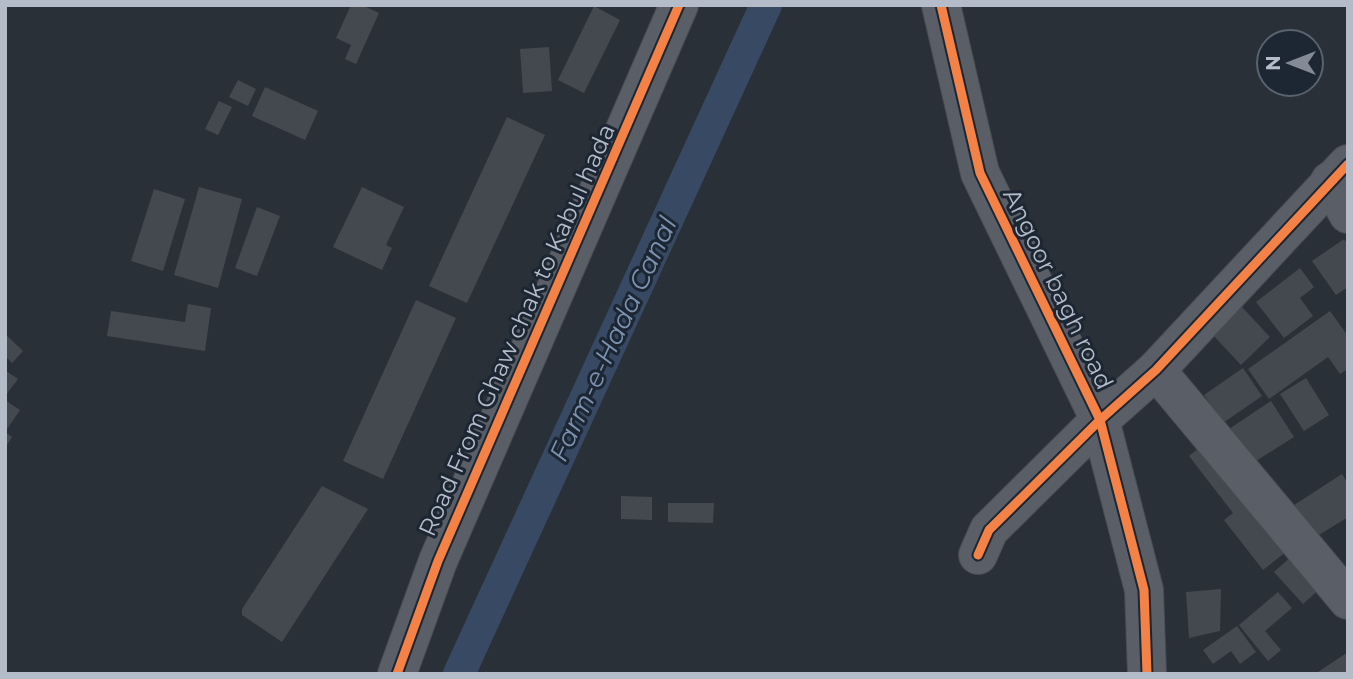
<svg xmlns="http://www.w3.org/2000/svg" width="1353" height="679" viewBox="0 0 1353 679" font-family="Montserrat,sans-serif">
<rect width="100%" height="100%" fill="#2a3038"/>
<g fill="none" stroke-linecap="round" stroke-linejoin="round">
<polyline stroke="#384963" stroke-width="32" points="459,674 766,5"/>
</g>
<g fill="#444950">
<polygon points="351,5 362,5 379,13 356,64 345,59 351,45 336,38"/>
<polygon points="594,6 620,20 584,93 558,80"/>
<polygon points="549,47 552,91 523,93 520,49"/>
<polygon points="238,80 256,89 248,106 229,97"/>
<polygon points="265,87 318,111 305,140 252,116"/>
<polygon points="219,101 232,107 218,135 205,129"/>
<polygon points="507,117 545,135 467,303 429,286"/>
<polygon points="199,187 242,199 218,288 174,275"/>
<polygon points="362,187 404,207 386,245 392,248 382,270 333,247"/>
<polygon points="154,189 185,199 163,271 131,261"/>
<polygon points="257,207 280,216 257,276 235,268"/>
<polygon points="1344,239 1348,245 1348,287 1336,295 1312,261"/>
<polygon points="1300,268 1314,287 1300,298 1313,316 1284,338 1256,302"/>
<polygon points="416,300 456,318 383,479 343,461"/>
<polygon points="188,304 211,308 205,351 107,336 111,311 185,322"/>
<polygon points="1241,306 1270,337 1241,365 1212,334"/>
<polygon points="1330,311 1348,336 1348,369 1340,374 1328,357 1269,399 1248,369"/>
<polygon points="5,334 23,351 12,363 5,356"/>
<polygon points="1243,368 1262,396 1223,423 1204,395"/>
<polygon points="5,370 18,379 5,396"/>
<polygon points="1306,378 1329,415 1304,431 1280,394"/>
<polygon points="5,400 20,410 5,432 12,437 5,448"/>
<polygon points="1271,401 1294,437 1248,466 1226,431"/>
<polygon points="1204,444 1287,551 1263,570 1224,520 1233,513 1189,456"/>
<polygon points="1342,474 1348,484 1348,517 1311,540 1291,507"/>
<polygon points="322,486 368,509 282,642 242,615 242,609"/>
<polygon points="621,496 652,497 652,520 621,519"/>
<polygon points="668,503 714,503 713,523 668,522"/>
<polygon points="1295,553 1324,585 1303,604 1274,572"/>
<polygon points="1221,589 1220,631 1189,638 1186,592"/>
<polygon points="1278,592 1292,608 1265,631 1281,650 1268,661 1239,625"/>
<polygon points="1237,626 1256,652 1240,664 1231,651 1213,664 1203,650"/>
<polygon points="1348,652 1348,674 1315,674"/>
</g>
<g fill="none" stroke-linecap="round" stroke-linejoin="round">
<g stroke="#484c53" stroke-width="40">
<g id="minor">
<polyline points="941,5 980,173 1100,420 1144,590 1147,674"/>
<polyline points="1330,181 1348,214"/>
<polyline points="1156,370 1348,600"/>
<polyline points="978,555 989,530 1100,420 1156,370 1348,164"/>
<polyline points="397,674 438,561 679,5"/>
</g>
</g>
<use href="#minor" stroke="#5a5e66" stroke-width="38"/>
<g stroke="#1d2633" stroke-width="13">
<g id="cycleway">
<polyline points="941,5 980,173 1100,420 1144,590 1147,674"/>
<polyline points="978,555 989,530 1100,420 1156,370 1348,164"/>
<polyline points="397,674 438,561 679,5"/>
</g>
</g>
<use href="#cycleway" stroke="#f48246" stroke-width="9"/>
</g>
<g text-anchor="middle" stroke-width="6" stroke-linejoin="round" paint-order="stroke">
<g font-size="24" fill="#b4bcc9" stroke="#1d2633">
<text transform="translate(1058 289) rotate(64)" y="8">Angoor bagh road</text>
<text transform="translate(517 330) rotate(-66)" y="8">Road From Ghaw chak to Kabul hada</text>
</g>
<g font-size="26" font-style="italic" fill="#7c92b1" stroke="#1d2633">
<text transform="translate(613 339) rotate(-65)" y="9">Farm-e-Hada Canal</text>
</g>
</g>
<rect width="1353" height="679" fill="none" stroke="#b4bcc9" stroke-width="14"/>
<g transform="translate(1290 63) rotate(270)"><circle r="33" fill="#1d2633" stroke="#59626f" stroke-width="2"/>
<path d="M0-5L12 26L0 18L-12 26Z" fill="#848b96"/>
<text y="-10" font-size="19" font-weight="bold" text-anchor="middle" fill="#b4bcc9">N</text>
</g>
</svg>
